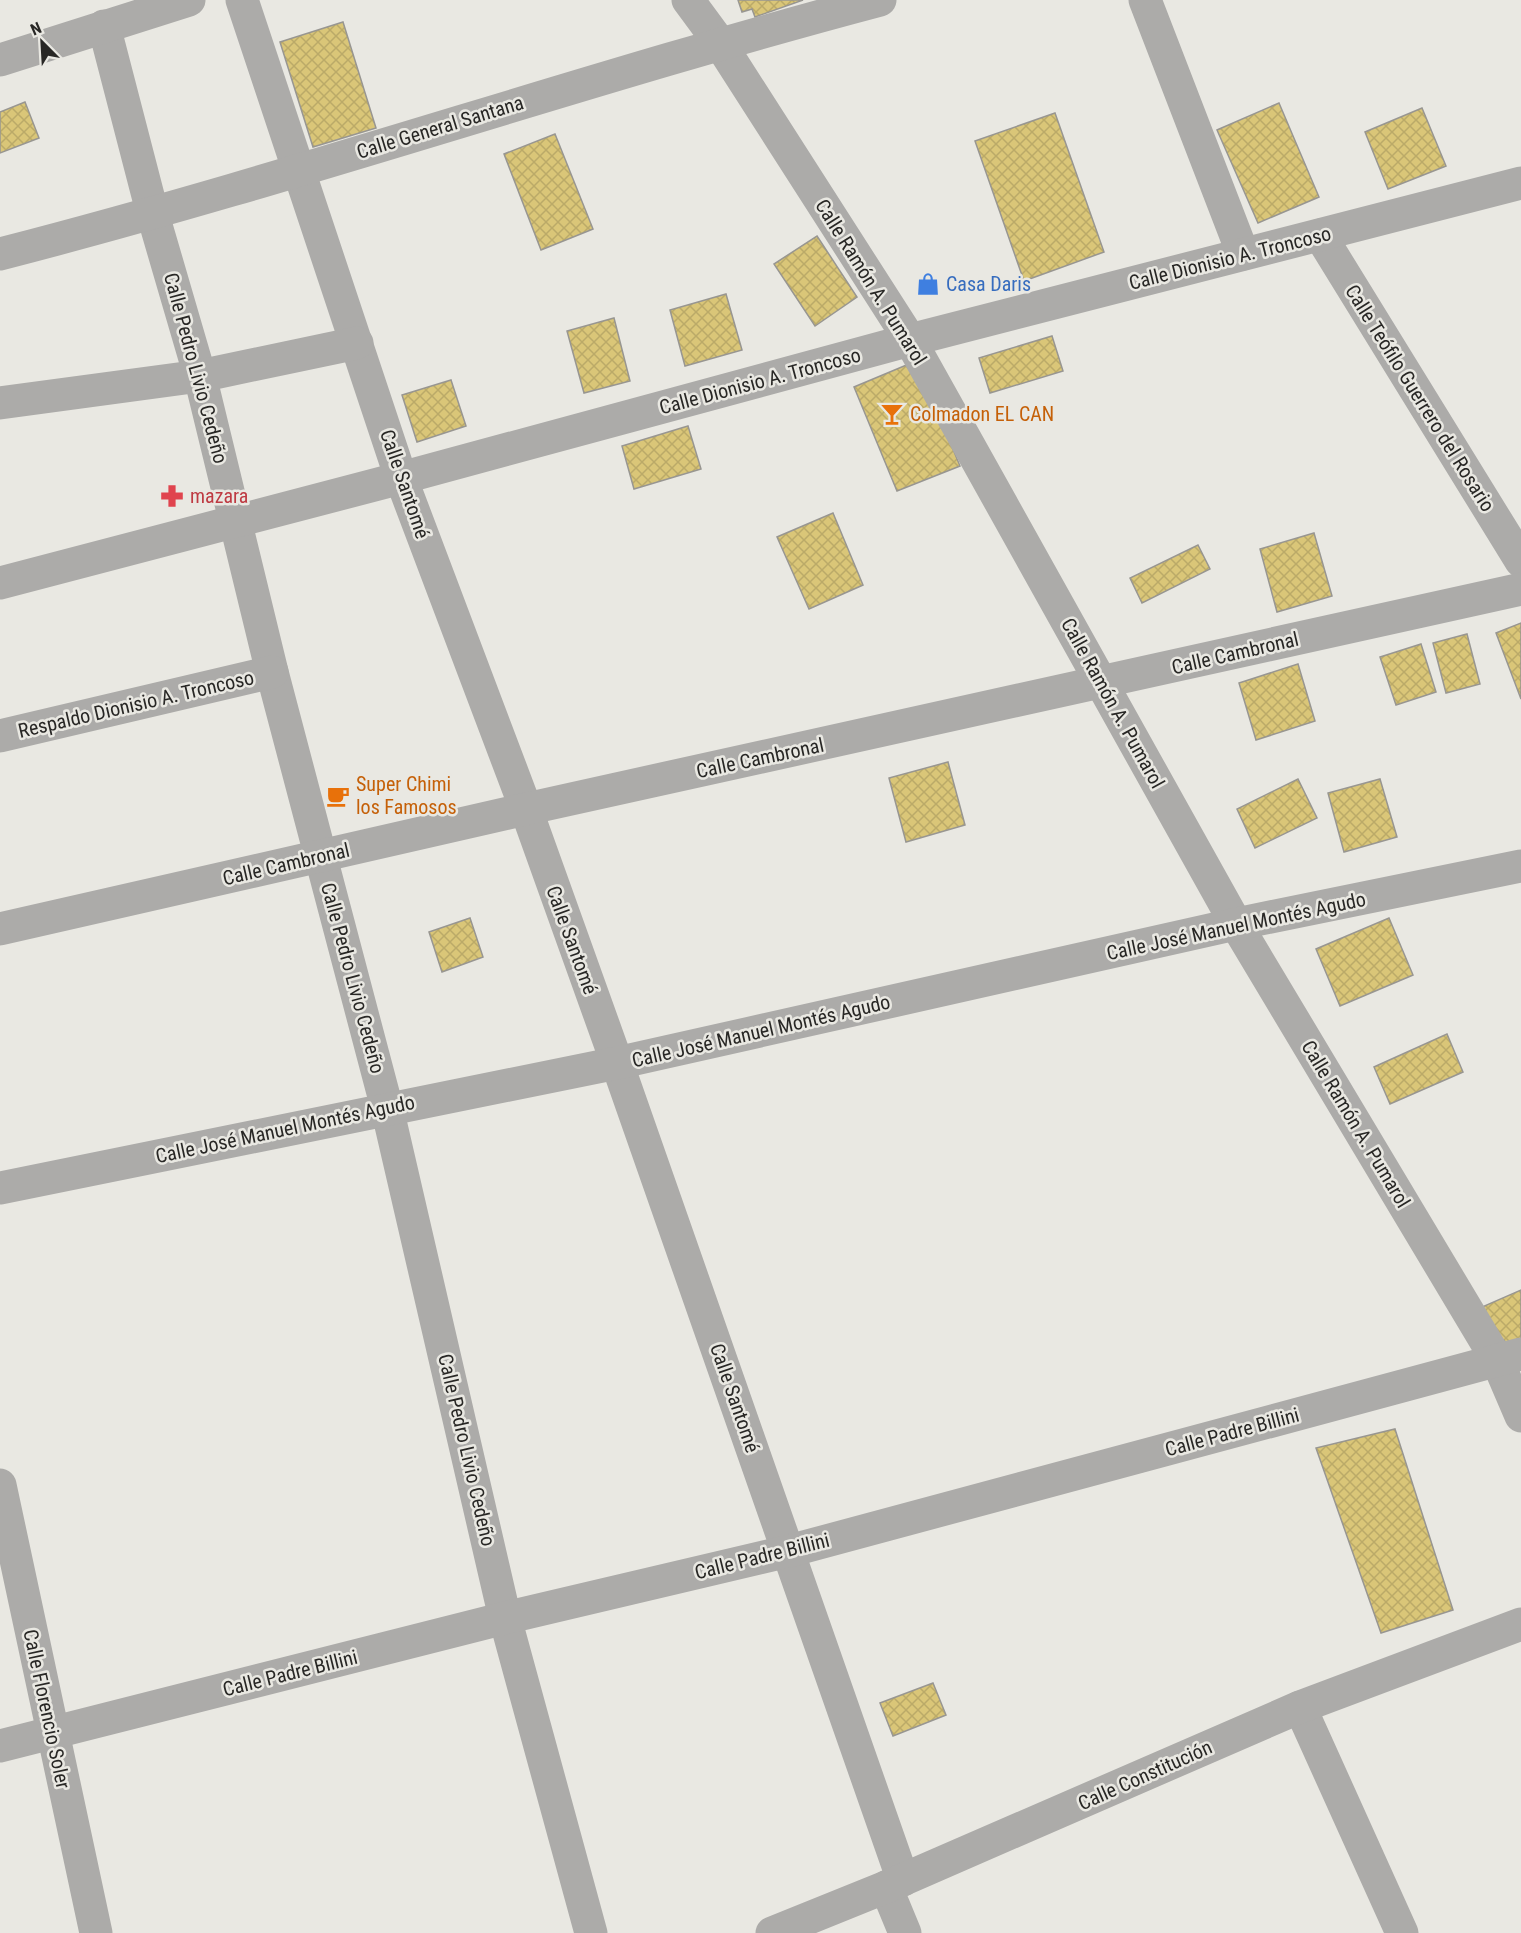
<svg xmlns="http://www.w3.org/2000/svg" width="1521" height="1933" viewBox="0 0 1521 1933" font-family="'Roboto Condensed',sans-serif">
<defs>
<pattern id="building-cross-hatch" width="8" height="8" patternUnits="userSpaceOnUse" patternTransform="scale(1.5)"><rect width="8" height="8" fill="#dac678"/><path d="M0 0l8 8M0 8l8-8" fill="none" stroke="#bbaa68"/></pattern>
</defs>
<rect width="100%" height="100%" fill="#e9e8e2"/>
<g fill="url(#building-cross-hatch)" stroke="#989691" stroke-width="1.5">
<polygon points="738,0 803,0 755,17 752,9 742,12"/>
<polygon points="343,22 376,128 313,147 280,42"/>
<polygon points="25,102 39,138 0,153 0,112"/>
<polygon points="1279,103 1319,197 1258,223 1217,130"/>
<polygon points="1422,108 1446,166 1388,189 1365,132"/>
<polygon points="1055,113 1104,252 1024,281 975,141"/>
<polygon points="555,134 593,229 541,250 504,154"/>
<polygon points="817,236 857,297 815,326 774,264"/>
<polygon points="726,294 742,350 685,366 670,310"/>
<polygon points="614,318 630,381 584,393 567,331"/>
<polygon points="1052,336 1063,371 990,393 979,358"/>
<polygon points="916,361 960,466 897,491 854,387"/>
<polygon points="451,380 466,426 417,442 402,395"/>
<polygon points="688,426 701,469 634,489 622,446"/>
<polygon points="833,513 863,585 809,609 777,537"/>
<polygon points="1314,533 1332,596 1277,612 1260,549"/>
<polygon points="1198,545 1210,569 1142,603 1130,578"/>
<polygon points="1521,623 1521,699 1496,633"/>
<polygon points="1467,634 1480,684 1446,693 1433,643"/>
<polygon points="1421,644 1436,692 1396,705 1380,657"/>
<polygon points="1298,664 1315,721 1256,740 1239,683"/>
<polygon points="948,762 965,825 906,842 889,778"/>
<polygon points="1298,779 1317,818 1255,848 1237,809"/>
<polygon points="1380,779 1397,837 1344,852 1328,793"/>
<polygon points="470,918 483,957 442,972 429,932"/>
<polygon points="1389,918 1413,975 1340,1006 1316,949"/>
<polygon points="1447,1034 1463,1072 1390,1104 1374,1067"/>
<polygon points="1521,1290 1521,1344 1508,1344 1499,1336 1482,1307"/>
<polygon points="1395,1429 1453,1610 1381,1633 1316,1448"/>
<polygon points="933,1683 946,1715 893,1736 880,1703"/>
</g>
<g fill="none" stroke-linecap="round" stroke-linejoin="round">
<g stroke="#acaba9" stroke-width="33">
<polyline points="242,0 401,478 526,809 617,1063 903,1880"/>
<polyline points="688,0 719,42 910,340 1236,924 1497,1360 1521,1416"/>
<polyline points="1145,0 1243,254"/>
<polyline points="104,26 153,215 200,376 272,672 387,1108 505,1618 591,1933"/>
<polyline points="0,60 189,0"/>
<polyline points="1320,235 1521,561"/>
<path d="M 0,254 C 296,178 585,78 880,0"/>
<polyline points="0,403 200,376 357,343"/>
<polyline points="0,583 401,478 910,340 1521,183"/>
<polyline points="0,736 272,672"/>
<polyline points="0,929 526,809 1521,589"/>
<polyline points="0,1188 617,1063 1236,924 1521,866"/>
<polyline points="0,1485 96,1933"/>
<polyline points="1300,1707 1402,1933"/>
<polyline points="0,1746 505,1618 789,1551 1521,1354"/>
<polyline points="886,1887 905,1933"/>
<polyline points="772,1933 886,1887 1300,1707 1521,1624"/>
</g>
</g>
<defs>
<g id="shop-bare" transform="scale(1.8)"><path d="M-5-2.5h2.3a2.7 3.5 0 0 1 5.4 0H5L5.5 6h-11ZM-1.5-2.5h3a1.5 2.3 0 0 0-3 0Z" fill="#3f7fe0" stroke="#e9e8e2" stroke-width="2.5" paint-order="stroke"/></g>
<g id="bar-bare" transform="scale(1.8)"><path d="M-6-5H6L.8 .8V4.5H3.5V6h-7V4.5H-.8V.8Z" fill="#e8710a" stroke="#e9e8e2" stroke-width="2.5" paint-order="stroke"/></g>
<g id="pharmacy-bare" transform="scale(1.8)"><path d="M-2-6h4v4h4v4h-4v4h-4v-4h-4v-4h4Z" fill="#e0444e" stroke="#e9e8e2" stroke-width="2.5" paint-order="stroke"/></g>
<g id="cafe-bare" transform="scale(1.8)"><path d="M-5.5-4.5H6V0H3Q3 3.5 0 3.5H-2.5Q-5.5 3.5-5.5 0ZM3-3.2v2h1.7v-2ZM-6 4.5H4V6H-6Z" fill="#e8710a" stroke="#e9e8e2" stroke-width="2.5" paint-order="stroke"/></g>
</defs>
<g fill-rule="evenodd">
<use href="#shop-bare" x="928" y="284"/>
<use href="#bar-bare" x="892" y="414"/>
<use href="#pharmacy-bare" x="172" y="496"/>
<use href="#cafe-bare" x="338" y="796"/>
</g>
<g text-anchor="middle" stroke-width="5" stroke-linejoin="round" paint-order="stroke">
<g font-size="20" fill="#282725" stroke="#e9e8e2">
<text transform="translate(440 127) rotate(-17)" y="7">Calle General Santana</text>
<text transform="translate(1230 258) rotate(-14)" y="7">Calle Dionisio A. Troncoso</text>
<text transform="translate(871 282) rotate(58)" y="7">Calle Ramón A. Pumarol</text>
<text transform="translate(196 368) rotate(75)" y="7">Calle Pedro Livio Cedeño</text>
<text transform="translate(760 381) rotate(-15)" y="7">Calle Dionisio A. Troncoso</text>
<text transform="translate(1420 398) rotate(58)" y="7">Calle Teófilo Guerrero del Rosario</text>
<text transform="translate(405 484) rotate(71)" y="7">Calle Santomé</text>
<text transform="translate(1235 653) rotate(-13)" y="7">Calle Cambronal</text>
<text transform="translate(1113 703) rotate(61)" y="7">Calle Ramón A. Pumarol</text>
<text transform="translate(136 704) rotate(-13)" y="7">Respaldo Dionisio A. Troncoso</text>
<text transform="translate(760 758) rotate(-12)" y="7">Calle Cambronal</text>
<text transform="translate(286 864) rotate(-13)" y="7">Calle Cambronal</text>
<text transform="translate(1236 926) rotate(-12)" y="7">Calle José Manuel Montés Agudo</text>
<text transform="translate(572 940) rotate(70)" y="7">Calle Santomé</text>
<text transform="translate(353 978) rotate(75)" y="7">Calle Pedro Livio Cedeño</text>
<text transform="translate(761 1031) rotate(-13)" y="7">Calle José Manuel Montés Agudo</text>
<text transform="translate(1356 1124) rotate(59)" y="7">Calle Ramón A. Pumarol</text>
<text transform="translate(285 1129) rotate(-12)" y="7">Calle José Manuel Montés Agudo</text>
<text transform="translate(735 1398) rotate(71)" y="7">Calle Santomé</text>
<text transform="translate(1232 1432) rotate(-15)" y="7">Calle Padre Billini</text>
<text transform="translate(467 1450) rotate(77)" y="7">Calle Pedro Livio Cedeño</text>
<text transform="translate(762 1556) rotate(-14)" y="7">Calle Padre Billini</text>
<text transform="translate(290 1673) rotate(-14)" y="7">Calle Padre Billini</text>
<text transform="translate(47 1709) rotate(78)" y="7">Calle Florencio Soler</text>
<text transform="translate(1145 1775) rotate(-24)" y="7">Calle Constitución</text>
</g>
<g font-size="20" fill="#366cbe" stroke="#e9e8e2" text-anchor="start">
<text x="946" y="291">Casa Daris</text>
</g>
<g font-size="20" fill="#c56008" stroke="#e9e8e2" text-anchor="start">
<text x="910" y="421">Colmadon EL CAN</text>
<text x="356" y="791">Super Chimi<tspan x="356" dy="23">los Famosos</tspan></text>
</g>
<g font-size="20" fill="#be3a42" stroke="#e9e8e2" text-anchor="start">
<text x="190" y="503">mazara</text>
</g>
</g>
<g transform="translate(42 42) rotate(336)" stroke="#e9e8e2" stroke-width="4.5" paint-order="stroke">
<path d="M0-4.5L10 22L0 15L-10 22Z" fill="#282725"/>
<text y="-9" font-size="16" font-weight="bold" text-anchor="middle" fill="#282725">N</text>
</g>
</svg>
